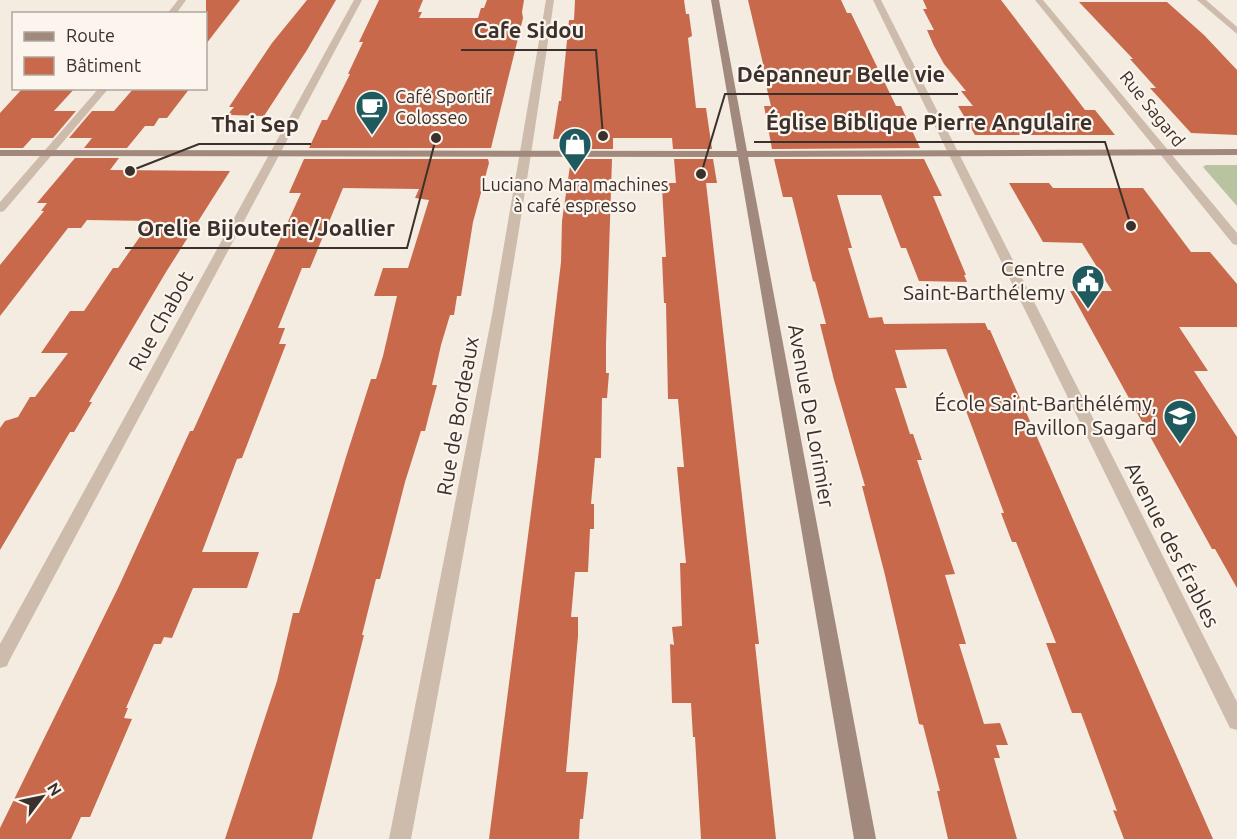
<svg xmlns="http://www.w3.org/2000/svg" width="1237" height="839" viewBox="0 0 1237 839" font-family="Ubuntu,sans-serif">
<rect width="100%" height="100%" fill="#f4ebe1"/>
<polygon fill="#b8c4a0" points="1206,165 1237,165 1237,206 1203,167"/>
<g fill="#c8694b">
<polygon points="206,0 240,0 206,44"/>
<polygon points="307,0 336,0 307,50 264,116 230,115 232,114 229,113 234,107 229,107 272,43"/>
<polygon points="379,0 423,0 418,12 422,12 419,18 478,18 481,8 484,8 487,0 524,0 522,12 523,18 491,148 309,148 322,120 327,120 350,74 348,74 363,42 359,42"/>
<polygon points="575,0 684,0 686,14 689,14 692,36 688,38 696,108 706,108 712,149 673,149 672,138 613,138 613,149 572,149 574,138 553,139 559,101 561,101 569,20 574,20"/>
<polygon points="748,0 841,0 847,13 851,13 896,106 901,106 920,148 772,149 764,106 771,106 766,85 768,85"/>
<polygon points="923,0 1001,0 1085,110 1095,110 1115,135 975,135 958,106 973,106 961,91 966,91 944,64 934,46 927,30 934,30 923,9 927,9"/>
<polygon points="1079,2 1167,2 1204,35 1237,70 1237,135 1191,133 1150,88 1156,88 1130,59 1133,59"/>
<polygon points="75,88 54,111 76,111 53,138 32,138 23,148 0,148 0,113 22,89"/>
<polygon points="134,88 190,88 167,118 159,118 154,126 145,126 127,148 84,148 92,138 69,138 92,111 114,111"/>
<polygon points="75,158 119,158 110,170 230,171 166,272 89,402 92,402 74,432 70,432 0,550 0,428 5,421 18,417 30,397 35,397 68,353 41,353 70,311 84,311 113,268 118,268 151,221 87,220 81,228 68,228 0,316 0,265 44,211 41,211 47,203 37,203"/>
<polygon points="304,159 488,159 489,163 473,222 461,296 457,296 454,315 450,315 441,345 432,385 437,385 430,411 425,431 421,431 405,482 380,579 376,579 362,635 364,635 312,839 225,839 277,681 293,613 299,613 346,457 371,379 376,379 383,356 397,296 374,296 383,268 408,268 429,200 415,198 419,189 343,188 310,268 302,268 278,328 285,328 279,344 286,344 242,458 237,459 202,552 259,552 247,588 193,588 172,638 164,637 161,644 154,644 126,708 128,708 124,718 132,719 90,817 81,817 71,839 0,839 0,828 119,586 190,431 193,431 301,193 289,193"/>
<polygon points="571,159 612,159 606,344 606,373 609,373 607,398 602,398 601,458 595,458 591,504 594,504 594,529 590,529 588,572 575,572 571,617 578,617 578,636 566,772 588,772 583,819 580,819 579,839 489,839 538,458 561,262 562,221"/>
<polygon points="674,159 713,159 717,183 706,183 759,644 755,644 776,839 701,839 695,737 693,737 691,703 672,703 670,644 674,645 672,627 682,626 680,563 686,563 677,467 684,467 678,399 668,399 666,303 664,303 662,257 666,257 662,188 668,188 668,183 676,183"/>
<polygon points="774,159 924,159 942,196 933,196 966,275 964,275 967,282 919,281 906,248 901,248 881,195 837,195 852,248 848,248 869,318 882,317 884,324 985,323 988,330 990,330 1213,839 1124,839 1113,810 1117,811 1081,713 1072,713 1046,643 1056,643 1016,542 1012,542 1001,513 1004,513 965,408 969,408 946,349 895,350 907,388 895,388 910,434 913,434 922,460 917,460 955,574 945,575 966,644 959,644 984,724 1000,723 1008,745 996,745 1000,758 994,758 1017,839 948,839 937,791 940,791 923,725 919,724 885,575 862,486 865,486 834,380 820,324 826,324 815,282 813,281 792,197 783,197"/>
<polygon points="1009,183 1049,183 1053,188 1143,188 1191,252 1210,252 1237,284 1237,327 1179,327 1208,371 1194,371 1237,437 1237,588 1215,549 1212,549 1070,291 1112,291 1082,243 1043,242"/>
</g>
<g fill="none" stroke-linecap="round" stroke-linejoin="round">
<g fill="#cdbbac" fill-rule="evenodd">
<polygon points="178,0 186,0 176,14 167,14"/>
<polygon points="354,0 362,0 9,661 7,666 0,668 0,644"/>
<path d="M 546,0 L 554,0 C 514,281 463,560 411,839 L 389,839 L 492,315 Z"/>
<polygon points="873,0 881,0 1237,702 1237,730 1230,728 1227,722"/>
<polygon points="1035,0 1043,0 1237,233 1237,245 1233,244"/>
<polygon points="1197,0 1206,0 1237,27 1237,34"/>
<polygon points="99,88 109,88 4,211 0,212 0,202"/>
</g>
<polygon fill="#a18a7d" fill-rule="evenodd" points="711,0 719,0 747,151 1237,149 1237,155 748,157 876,839 854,839 738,157 0,156 0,150 737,151"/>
</g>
<defs>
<g id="cafe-pin" transform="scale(1.725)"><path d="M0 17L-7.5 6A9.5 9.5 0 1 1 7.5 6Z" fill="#1f5a5e" stroke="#fbf5ee"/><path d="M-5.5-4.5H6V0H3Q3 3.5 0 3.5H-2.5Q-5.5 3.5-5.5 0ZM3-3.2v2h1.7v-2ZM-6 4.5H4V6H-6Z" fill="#fff"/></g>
<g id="shop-pin" transform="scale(1.725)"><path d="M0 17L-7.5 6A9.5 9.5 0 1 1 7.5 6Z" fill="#1f5a5e" stroke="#fbf5ee"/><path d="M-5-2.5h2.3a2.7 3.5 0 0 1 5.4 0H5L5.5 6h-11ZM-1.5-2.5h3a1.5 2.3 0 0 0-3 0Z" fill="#fff"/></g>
<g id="civic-pin" transform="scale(1.725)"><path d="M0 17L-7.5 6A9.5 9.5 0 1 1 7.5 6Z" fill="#1f5a5e" stroke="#fbf5ee"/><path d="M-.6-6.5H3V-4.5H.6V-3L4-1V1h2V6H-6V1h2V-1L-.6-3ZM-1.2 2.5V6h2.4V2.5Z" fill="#fff"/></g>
<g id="school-pin" transform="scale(1.725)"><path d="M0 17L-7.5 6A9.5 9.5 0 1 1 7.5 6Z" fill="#1f5a5e" stroke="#fbf5ee"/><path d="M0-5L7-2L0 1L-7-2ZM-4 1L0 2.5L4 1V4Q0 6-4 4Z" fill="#fff"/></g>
</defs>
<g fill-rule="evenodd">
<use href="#cafe-pin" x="372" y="107"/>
<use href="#shop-pin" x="575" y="144"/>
<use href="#civic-pin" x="1088" y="281"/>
<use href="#school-pin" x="1180" y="416"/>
</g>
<g text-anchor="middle" stroke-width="4.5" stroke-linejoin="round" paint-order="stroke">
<g font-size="18" fill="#3b302b" stroke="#fbf5ee" text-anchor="start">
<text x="395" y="103">Café Sportif<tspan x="395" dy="21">Colosseo</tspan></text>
<text x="575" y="191" text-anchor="middle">Luciano Mara machines<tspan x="575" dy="21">à café espresso</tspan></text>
</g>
<g font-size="18" fill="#3b302b" stroke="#fbf5ee">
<text transform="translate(1152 109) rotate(51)" y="6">Rue Sagard</text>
</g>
<g font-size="21" fill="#3b302b" stroke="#fbf5ee" text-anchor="end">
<text x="1065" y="276">Centre<tspan x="1065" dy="24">Saint-Barthélemy</tspan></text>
<text x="1157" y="411">École Saint-Barthélémy,<tspan x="1157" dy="24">Pavillon Sagard</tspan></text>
</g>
<g font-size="21" fill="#3b302b" stroke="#fbf5ee">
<text transform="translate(161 321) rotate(-61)" y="7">Rue Chabot</text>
<text transform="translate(458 416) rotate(-80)" y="7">Rue de Bordeaux</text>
<text transform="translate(811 416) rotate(80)" y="7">Avenue De Lorimier</text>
<text transform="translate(1172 545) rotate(63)" y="7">Avenue des Érables</text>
</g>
</g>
<path fill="none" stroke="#3b302b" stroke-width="2" d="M603 136L596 50H461M701 174L725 94H958M1131 226L1105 142H754M130 171L199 144H311M436 138L407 248H125"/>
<g fill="#3b302b" stroke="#fbf5ee" stroke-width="2">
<circle cx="603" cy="136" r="6"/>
<circle cx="701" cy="174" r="6"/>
<circle cx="1131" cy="226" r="6"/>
<circle cx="130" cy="171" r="6"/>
<circle cx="436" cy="138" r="6"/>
</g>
<g font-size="22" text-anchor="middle" font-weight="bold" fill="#3b302b" stroke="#fbf5ee" stroke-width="4.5" stroke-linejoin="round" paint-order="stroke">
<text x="529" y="38">Cafe Sidou</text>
<text x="841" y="82">Dépanneur Belle vie</text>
<text x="929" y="130">Église Biblique Pierre Angulaire</text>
<text x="255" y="132">Thai Sep</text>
<text x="266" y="236">Orelie Bijouterie/Joallier</text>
</g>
<rect x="12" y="12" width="195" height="78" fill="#fbf5ee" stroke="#aea6a0" stroke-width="1.5"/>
<rect x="24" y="32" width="30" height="9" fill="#a18a7d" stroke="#aea6a0" stroke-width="1.5"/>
<text x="66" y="42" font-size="18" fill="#3b302b">Route</text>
<rect x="24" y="57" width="30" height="18" fill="#c8694b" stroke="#aea6a0" stroke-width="1.5"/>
<text x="66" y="72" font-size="18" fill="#3b302b">Bâtiment</text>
<g transform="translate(42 797) rotate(58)" stroke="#fbf5ee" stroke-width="4.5" paint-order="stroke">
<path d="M0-4.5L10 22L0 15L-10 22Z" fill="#3b302b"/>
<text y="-9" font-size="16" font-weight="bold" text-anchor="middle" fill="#3b302b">N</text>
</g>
</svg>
